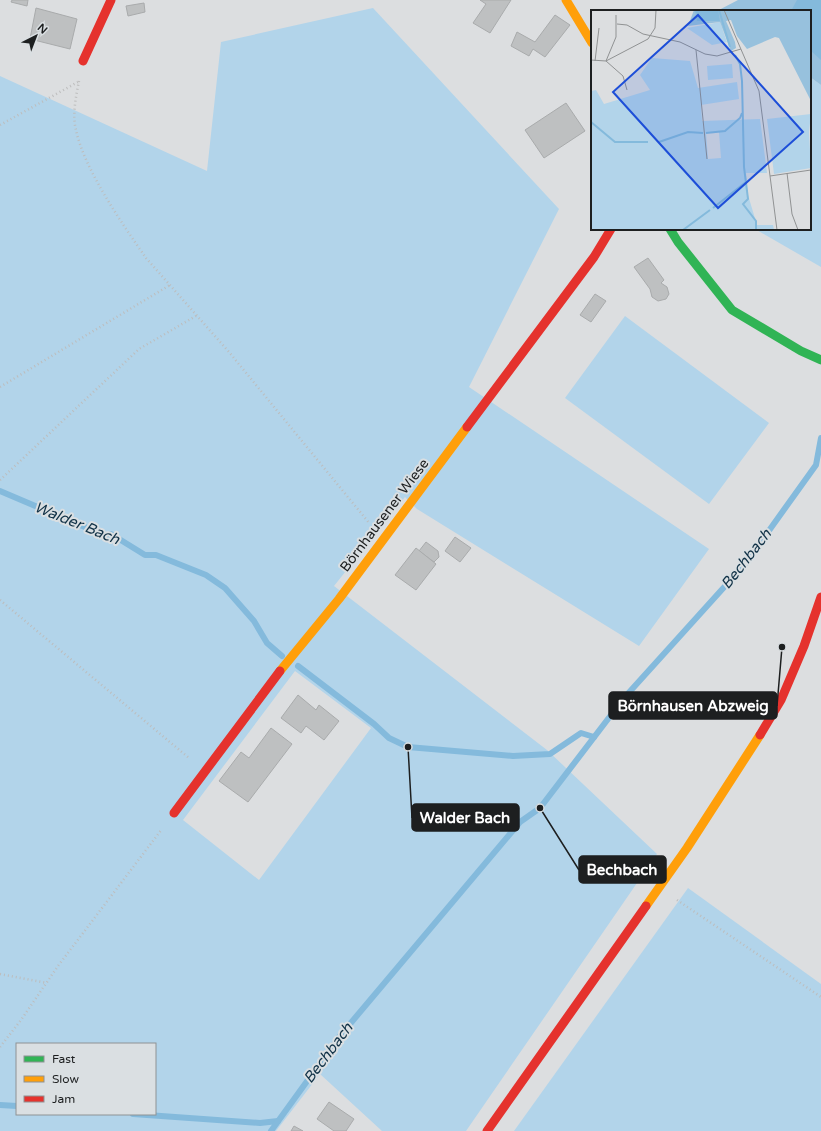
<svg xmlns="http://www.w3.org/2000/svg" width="821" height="1131" viewBox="0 0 821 1131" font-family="'Varela Round',sans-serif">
<rect width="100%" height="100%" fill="#dcdee0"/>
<g fill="#b2d4ea" fill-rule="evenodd">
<path d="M 373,8 L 559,209 L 469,387 L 709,549 L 639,646 L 417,509 L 405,497 L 334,586 L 547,750 L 657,854 L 466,1131 L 382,1131 L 320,1074 L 276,1131 L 0,1131 L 0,76 L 207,171 L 221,42 ZM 295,671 L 371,728 L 259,880 L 183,820 ZM 17,1044 L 155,1044 L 155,1114 L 17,1114 Z"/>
<polygon points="810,77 821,85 821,267 755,229 810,229"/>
<polygon points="625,316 769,423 709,504 565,398"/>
<polygon points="688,888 821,984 821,1131 514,1131"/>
</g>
<polygon fill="#97c1dd" points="738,0 821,0 821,85 810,77 810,11 717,11"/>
<polygon fill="#84badc" points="797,0 821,0 821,60 810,50 810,11 791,11"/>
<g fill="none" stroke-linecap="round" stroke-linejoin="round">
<g stroke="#84badc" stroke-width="6">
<polyline points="0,491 106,536 111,534 145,555 156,555 206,575 225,588 254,621 267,643 282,656"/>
<polyline points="298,666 374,724 389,738 408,747 513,756 550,754 581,733 594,737"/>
<polyline points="0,1105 17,1106"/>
<polyline points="133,1114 260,1123 278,1121"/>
<polyline points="271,1131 339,1037 520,822 540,808 624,698 745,564 816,465 821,438"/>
</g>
</g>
<g fill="#bec0c1" stroke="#a9abac">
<polygon points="12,0 28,0 27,6 11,2"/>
<polygon points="480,0 511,0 490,33 473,23 486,4"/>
<polygon points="144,3 145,12 128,16 126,6"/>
<polygon points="36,8 77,19 70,49 30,39"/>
<polygon points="555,15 570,25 545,57 533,49 529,56 511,46 517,32 535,42"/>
<polygon points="566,103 585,131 544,158 525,130"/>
<polygon points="648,258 664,280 661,283 667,287 669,294 666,299 658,301 652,297 650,289 634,267"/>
<polygon points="595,294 606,301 591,322 580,315"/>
<polygon points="455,537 471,548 460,562 445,551"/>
<polygon points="426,542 438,551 439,557 434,562 419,551"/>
<polygon points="416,548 436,564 416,590 395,575"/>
<polygon points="298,695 316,710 319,705 339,721 324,740 306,726 301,733 281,718"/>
<polygon points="271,728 292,744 248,802 219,781 241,752 249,758"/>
<polygon points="329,1102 354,1119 346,1131 334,1131 317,1119"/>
<polygon points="294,1126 303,1131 291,1131"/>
</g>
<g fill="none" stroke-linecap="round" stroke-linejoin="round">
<g stroke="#bdbdbd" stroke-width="2.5" stroke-dasharray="1 3" stroke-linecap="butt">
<path d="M 79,81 C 76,96 72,115 76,130 C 84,169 123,225 146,258 L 229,352 L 370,524"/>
<polyline points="0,125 78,82"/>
<polyline points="0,387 170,285"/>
<polyline points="0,480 139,349 196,316"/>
<polyline points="0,600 189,758"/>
<polyline points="677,900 821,997"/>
<polyline points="0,974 47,983"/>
<polyline points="0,1047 21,1020 58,966 162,829"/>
</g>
<polyline stroke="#30b455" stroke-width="9" points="670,229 678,242 732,310 801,351 821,360"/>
<g stroke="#ff9f0a" stroke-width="9">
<polyline points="566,0 592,43"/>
<polyline points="280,671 339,599 467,427"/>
<polyline points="646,906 687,848 760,735"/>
</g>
<g stroke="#e5322d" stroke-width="9">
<polyline points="83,61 111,0"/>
<polyline points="467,427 594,257 611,229"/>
<polyline points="760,735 781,700 804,646 821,597"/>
<polyline points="174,813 280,671"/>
<polyline points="487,1131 646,906"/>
</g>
</g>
<g text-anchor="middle" stroke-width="4" stroke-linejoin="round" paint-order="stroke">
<g font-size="14" fill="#1d1f20" stroke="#dadfe2">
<text transform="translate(384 515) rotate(-53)" y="5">Börnhausener Wiese</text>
</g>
<g font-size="15" font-style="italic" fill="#113247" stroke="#dadfe2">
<text transform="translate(77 523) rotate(22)" y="5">Walder Bach</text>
<text transform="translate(746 559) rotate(-52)" y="5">Bechbach</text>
<text transform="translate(328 1053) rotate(-53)" y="5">Bechbach</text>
</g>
</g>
<g transform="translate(591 10)">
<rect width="220" height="220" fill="#dcdee0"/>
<path d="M 129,12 L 136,32 L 121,35 L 96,18 ZM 61,48 L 99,51 L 107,78 L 146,72 L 148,89 L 110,95 L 111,111 L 169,109 L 176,163 L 155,163 L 157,185 L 166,215 L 182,215 L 183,220 L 0,220 L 0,81 L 5,80 L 13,94 L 59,80 L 49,65 ZM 128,122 L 130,148 L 117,149 L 115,123 ZM 141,54 L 142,68 L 117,70 L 116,56 ZM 220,104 L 218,122 L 220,158 L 183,164 L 176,109 Z" fill="#b2d4ea" fill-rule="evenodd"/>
<path d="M 103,0 L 220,0 L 220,91 L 188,28 L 184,27 L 156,39 L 146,26 L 140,10 L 135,11 L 144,32 L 145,38 L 140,41 L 129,12 L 97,16 Z" fill="#97c1dd"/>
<path d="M 104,0 L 127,0 L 129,11 L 106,11 Z" fill="#84badc"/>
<path fill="none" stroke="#84badc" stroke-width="2" d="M 128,0 L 139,37M 144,45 L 149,54 L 151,71 L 153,157 L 157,189 L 152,194 L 165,211 L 165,220M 0,112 L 24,132 L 57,132M 115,123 L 134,121 L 149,108 L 151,103M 68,132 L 97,122 L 112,123M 122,198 L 155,172M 92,220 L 119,200"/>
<path fill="none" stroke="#909293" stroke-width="1" d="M 133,0 L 168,81 L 186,220M 25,5 L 25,27 L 15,51 L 32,66 L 36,80M 26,14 L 36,15 L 52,24 L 89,32 L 114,44 L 126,46 L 150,39M 105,40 L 116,149M 0,50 L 15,51 L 57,29 L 64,18 L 65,0M 4,51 L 8,18M 196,163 L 201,204 L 207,220M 179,166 L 220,160"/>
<path fill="#1d4ed8" fill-opacity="0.15" stroke="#1d4ed8" stroke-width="2" d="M 107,5 L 212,122 L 127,198 L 22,82 Z"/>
<rect width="220" height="220" fill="none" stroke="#1d1f20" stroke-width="2"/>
</g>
<path fill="none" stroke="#1d1f20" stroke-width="1.5" d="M782 647L777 706M408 747L412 818M540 808L579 870"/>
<g fill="#1d1f20" stroke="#dadfe2" stroke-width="1.5">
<circle cx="782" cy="647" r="4"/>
<circle cx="408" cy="747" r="4"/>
<circle cx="540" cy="808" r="4"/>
</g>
<g fill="#1d1f20" stroke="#1d1f20" stroke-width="1.5">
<rect x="609" y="692" width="168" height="27" rx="4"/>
<rect x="412" y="804" width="107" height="27" rx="4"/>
<rect x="579" y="856" width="87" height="27" rx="4"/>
</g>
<g font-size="15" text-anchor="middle" font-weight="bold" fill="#fff">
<text x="693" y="711">Börnhausen Abzweig</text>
<text x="465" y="823">Walder Bach</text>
<text x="622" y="875">Bechbach</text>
</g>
<rect x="16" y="1043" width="140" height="72" fill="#dadfe2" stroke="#8e9294"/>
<rect x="24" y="1056" width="20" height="6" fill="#30b455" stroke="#8e9294"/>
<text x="52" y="1063" font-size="12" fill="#1d1f20">Fast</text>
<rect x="24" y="1076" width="20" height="6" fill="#ff9f0a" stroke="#8e9294"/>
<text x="52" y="1083" font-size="12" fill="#1d1f20">Slow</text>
<rect x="24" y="1096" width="20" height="6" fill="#e5322d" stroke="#8e9294"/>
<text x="52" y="1103" font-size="12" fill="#1d1f20">Jam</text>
<g transform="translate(36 36) rotate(42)" stroke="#dadfe2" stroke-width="3" paint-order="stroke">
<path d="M0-3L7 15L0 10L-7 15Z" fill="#1d1f20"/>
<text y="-6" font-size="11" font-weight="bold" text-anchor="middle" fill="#1d1f20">N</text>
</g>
</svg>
